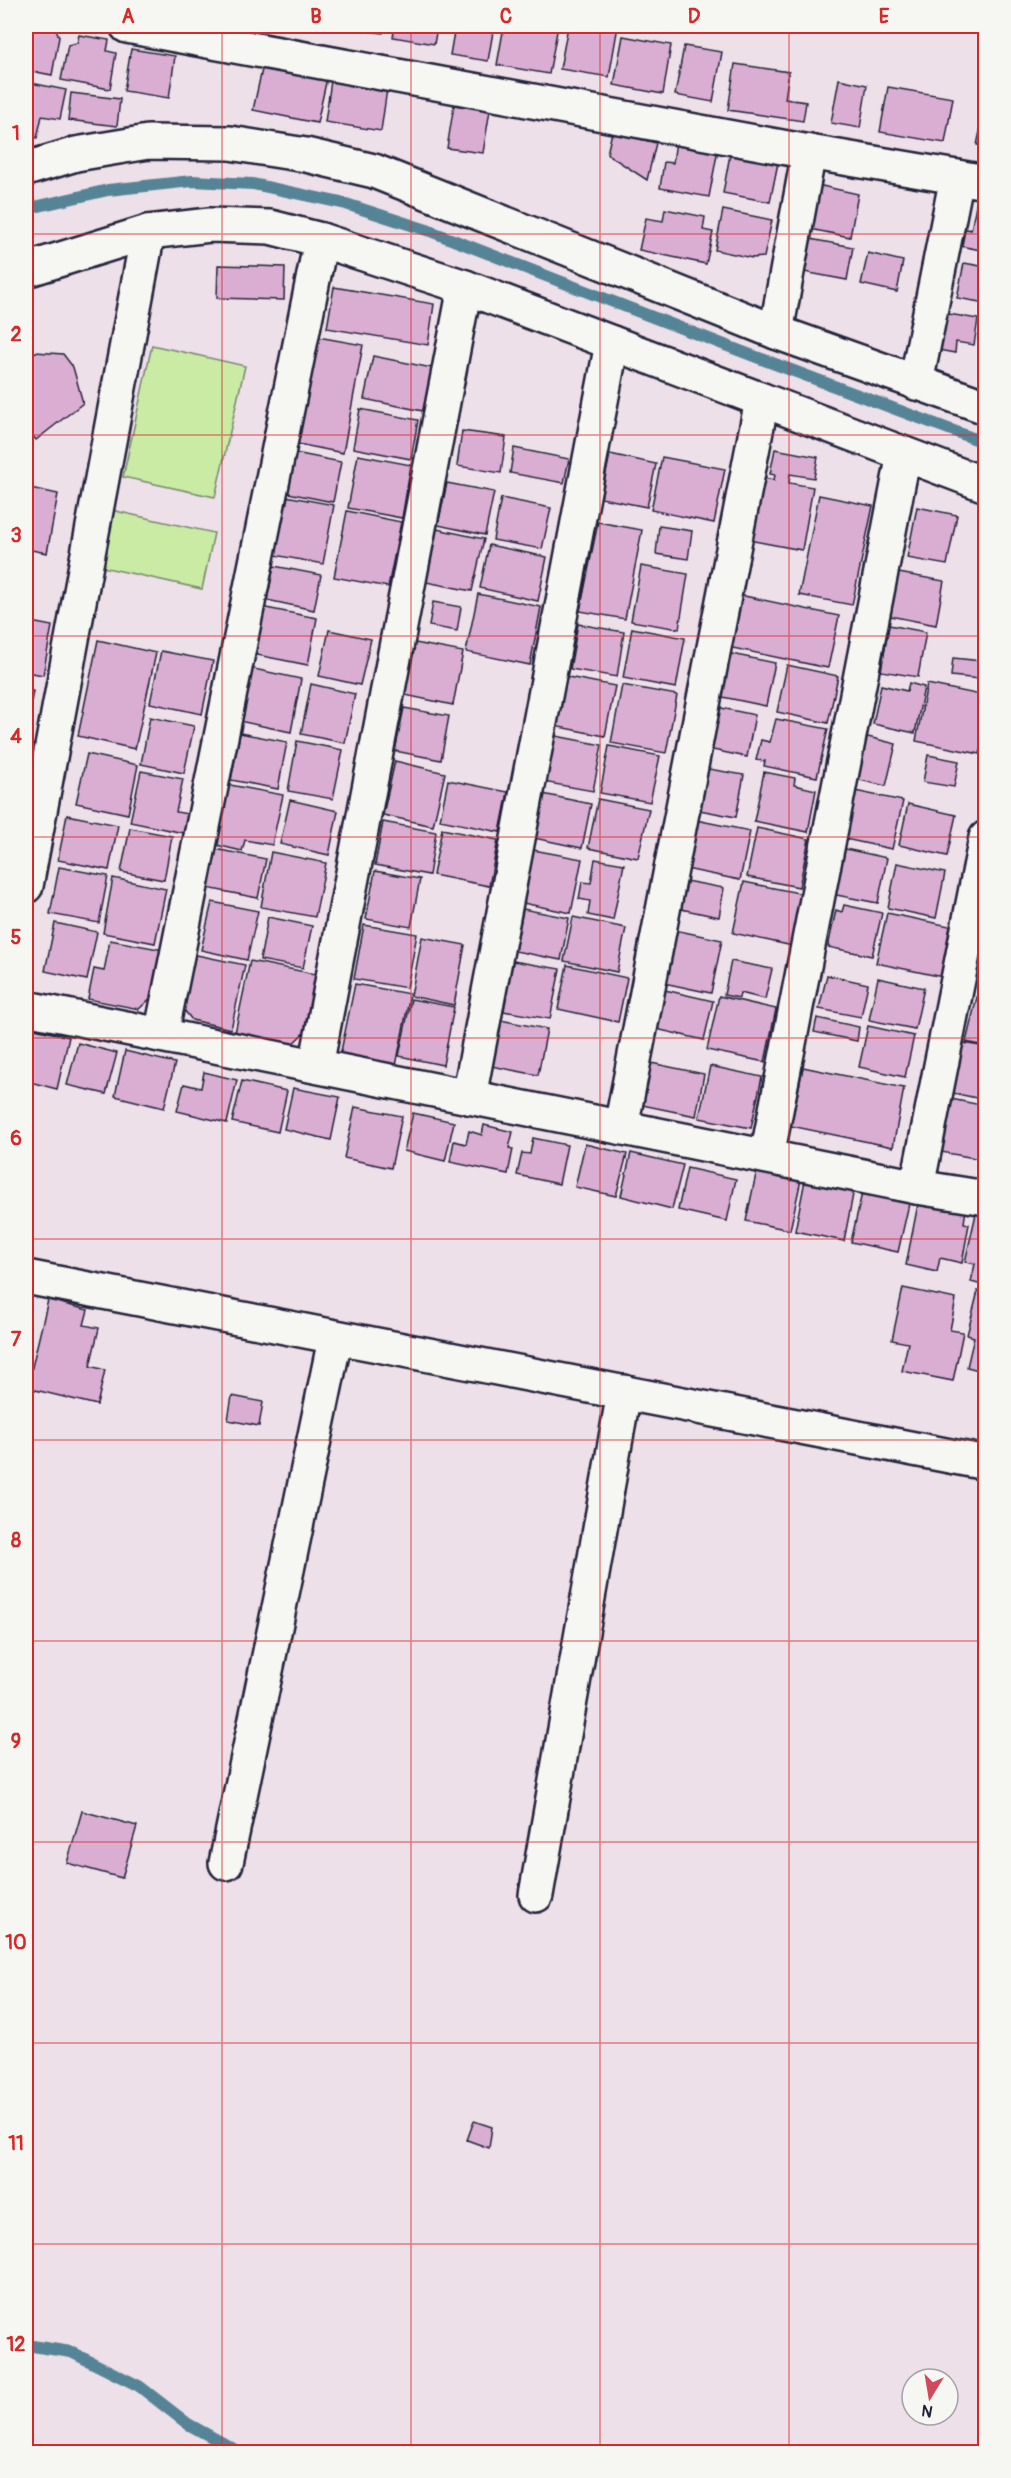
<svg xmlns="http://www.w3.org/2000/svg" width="1011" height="2478" viewBox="0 0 1011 2478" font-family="Pangolin,sans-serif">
<rect width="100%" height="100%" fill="#eee0e8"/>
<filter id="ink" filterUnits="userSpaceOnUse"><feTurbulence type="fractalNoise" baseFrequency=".0167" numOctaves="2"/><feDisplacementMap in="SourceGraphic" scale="12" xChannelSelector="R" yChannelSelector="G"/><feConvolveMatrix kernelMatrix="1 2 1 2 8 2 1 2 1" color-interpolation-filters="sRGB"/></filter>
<g filter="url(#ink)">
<g fill="#caeba3" stroke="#76866f" stroke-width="1.5">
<polygon points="152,345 245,366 215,497 123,477"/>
<polygon points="111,510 214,533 202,589 98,566"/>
</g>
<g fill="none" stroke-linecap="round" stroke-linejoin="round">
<g stroke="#568497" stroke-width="12">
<polyline points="26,209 108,190 192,181 253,184 346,204 430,231 743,352 986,443"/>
<polyline points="26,2345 71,2352 139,2386 188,2424 239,2452"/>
</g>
</g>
<g fill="#daaed2" stroke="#22223b" stroke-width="1.5">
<polygon points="26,26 55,26 59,37 52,75 26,70"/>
<polygon points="343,26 384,26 383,33 342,28"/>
<polygon points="395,26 449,26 448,29 437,28 434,44 393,37"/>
<polygon points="455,26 494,26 488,61 450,55"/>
<polygon points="504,26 558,26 549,74 497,65"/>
<polygon points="568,26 618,26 609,77 560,69"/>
<polygon points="79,35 109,40 107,51 116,53 110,89 61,80 68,45 77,43"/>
<polygon points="623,36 671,45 663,94 614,85"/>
<polygon points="684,46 722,52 713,102 675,95"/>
<polygon points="131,49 175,56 169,98 124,91"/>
<polygon points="735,64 789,72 785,99 806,102 803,121 728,110"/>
<polygon points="263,65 327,78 317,123 253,110"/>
<polygon points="332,74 388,82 381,131 325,122"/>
<polygon points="839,79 867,85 860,128 831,123"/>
<polygon points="26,82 66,90 60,119 42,116 37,138 26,136"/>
<polygon points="888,87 953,98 945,143 880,132"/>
<polygon points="71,93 120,99 117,126 68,120"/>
<polygon points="454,105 490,110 483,153 447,148"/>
<polygon points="983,118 986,119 986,147 977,145"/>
<polygon points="612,132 656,143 647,180 607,154"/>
<polygon points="676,141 718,149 709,197 660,188 664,162 673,163"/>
<polygon points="731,149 779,158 770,202 723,193"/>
<polygon points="822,186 858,194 850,237 805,228 812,193"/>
<polygon points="978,195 986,196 986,251 955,245 958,227 971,230"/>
<polygon points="665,209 705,217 703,230 713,232 706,264 639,250 646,218 663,221"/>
<polygon points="723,210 772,220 764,257 752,258 715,250"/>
<polygon points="810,239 853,247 847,280 804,272"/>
<polygon points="868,253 903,261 897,292 861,284"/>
<polygon points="964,263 986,267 986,303 957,298"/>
<polygon points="218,265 285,267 284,300 217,298"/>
<polygon points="334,287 434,304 428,345 327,328"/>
<polygon points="943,313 978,319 974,345 956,342 955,353 938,350"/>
<polygon points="318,337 363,345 343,453 298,444"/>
<polygon points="35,352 63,354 73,367 83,403 36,440 26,428 26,359"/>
<polygon points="373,356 432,368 423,411 364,399"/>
<polygon points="360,409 418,420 411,459 353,448"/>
<polygon points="462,431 506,437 501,473 457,466"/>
<polygon points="514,448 569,459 564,483 510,473"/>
<polygon points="775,449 818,457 814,478 790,474 789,483 813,487 802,550 743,539 754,476 774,480 775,475 770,474"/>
<polygon points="295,453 341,462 333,502 288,493"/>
<polygon points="610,454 656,464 647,507 601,498"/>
<polygon points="358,455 411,465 402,518 348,508"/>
<polygon points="662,457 725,469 714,523 651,510"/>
<polygon points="447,483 494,492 485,535 438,525"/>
<polygon points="26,487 58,494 47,553 26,549"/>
<polygon points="275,494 334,505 323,564 264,553"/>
<polygon points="819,495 873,506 852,605 799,595"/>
<polygon points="501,498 551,508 542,549 493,540"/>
<polygon points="917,507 957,515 947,565 907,558"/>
<polygon points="347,511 401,522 388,587 334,577"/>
<polygon points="598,522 642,530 625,619 580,611"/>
<polygon points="659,526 692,531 688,559 656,554"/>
<polygon points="432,528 484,539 472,591 421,581"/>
<polygon points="489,545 547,557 538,601 480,588"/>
<polygon points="274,566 321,575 314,610 267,600"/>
<polygon points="641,566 688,574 679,629 631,621"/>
<polygon points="893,572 944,581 936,625 885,615"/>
<polygon points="478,594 541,607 530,665 466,652"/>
<polygon points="735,594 839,616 828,668 723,646"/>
<polygon points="433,602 461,607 457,631 429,626"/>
<polygon points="261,607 317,618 308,665 252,654"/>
<polygon points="26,621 52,626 43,675 26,672"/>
<polygon points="578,624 624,632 617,677 570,669"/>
<polygon points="889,625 926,632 918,677 881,671"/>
<polygon points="632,628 685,638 676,688 623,678"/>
<polygon points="329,630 371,639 360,685 319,676"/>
<polygon points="98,640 156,653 135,749 78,736"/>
<polygon points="415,643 463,652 453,705 405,695"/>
<polygon points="161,651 213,661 202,714 150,703"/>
<polygon points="722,652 775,663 766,706 713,695"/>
<polygon points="953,658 982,661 980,679 951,676"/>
<polygon points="787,665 838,676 828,723 777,712"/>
<polygon points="245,667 301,679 291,732 234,720"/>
<polygon points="563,676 615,686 605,736 554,726"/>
<polygon points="909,683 924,687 915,733 873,724 881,685 907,691"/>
<polygon points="311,684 355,694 345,743 301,734"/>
<polygon points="927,684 986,696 986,728 980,754 916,741"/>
<polygon points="622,685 677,695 666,753 611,743"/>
<polygon points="26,689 33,691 26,730"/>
<polygon points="712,706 755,715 747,757 703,748"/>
<polygon points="404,708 449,716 441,760 395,751"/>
<polygon points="150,717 194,726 184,773 141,764"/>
<polygon points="776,719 828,729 817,777 764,766 765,761 756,760 761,740 770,742"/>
<polygon points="240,733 287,742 278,789 231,780"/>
<polygon points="551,735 602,745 593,791 543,782"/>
<polygon points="864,736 896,744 886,786 855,779"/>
<polygon points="297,741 343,750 333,799 288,791"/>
<polygon points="609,746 660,756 650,802 600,793"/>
<polygon points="87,754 138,765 128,814 76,803"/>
<polygon points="928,755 959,761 954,787 923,782"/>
<polygon points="395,761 445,773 433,826 383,815"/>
<polygon points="697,767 744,775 736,817 689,808"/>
<polygon points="141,771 183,779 176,812 188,814 184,833 130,822"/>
<polygon points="764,772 795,778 794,785 816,790 808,832 754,821"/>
<polygon points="448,780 508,792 500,832 440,820"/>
<polygon points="225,784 283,795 272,845 245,840 242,851 212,844"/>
<polygon points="855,791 903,801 892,849 845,839"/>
<polygon points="543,794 591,804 582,848 534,838"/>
<polygon points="598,799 649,809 638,858 588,848"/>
<polygon points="290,800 338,811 329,855 280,844"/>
<polygon points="908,804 956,815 947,856 899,845"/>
<polygon points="67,815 118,825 109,870 58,860"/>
<polygon points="691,819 750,831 740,880 681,868"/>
<polygon points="383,822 436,832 429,875 375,865"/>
<polygon points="130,828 172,836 164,880 121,872"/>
<polygon points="757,828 809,839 799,887 747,877"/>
<polygon points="442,829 498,840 489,886 433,875"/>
<polygon points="841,848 887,858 878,903 831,894"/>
<polygon points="215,849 266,859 258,898 207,888"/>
<polygon points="528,849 582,859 571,913 518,902"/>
<polygon points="271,852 326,863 315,917 261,907"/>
<polygon points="595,859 624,864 613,920 588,915 590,901 579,899 582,882 591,883"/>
<polygon points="897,863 945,873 936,918 888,908"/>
<polygon points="59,867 108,876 99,923 50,914"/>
<polygon points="375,871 420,879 411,927 366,919"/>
<polygon points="113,878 166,889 155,943 103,933"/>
<polygon points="680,880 724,888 719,917 676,908"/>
<polygon points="744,882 804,894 793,946 733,933"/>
<polygon points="212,902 258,911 247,960 201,950"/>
<polygon points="844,905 882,913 872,956 828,947 836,910 842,912"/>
<polygon points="523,909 569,918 561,960 515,951"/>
<polygon points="887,913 954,927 943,977 876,963"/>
<polygon points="268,917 312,926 303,968 260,960"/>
<polygon points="573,917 626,928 617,972 564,961"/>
<polygon points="55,923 97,932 87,980 45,971"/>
<polygon points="364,925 417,934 407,988 354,979"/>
<polygon points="670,929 722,940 711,993 659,982"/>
<polygon points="977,929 986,930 986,985 966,980"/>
<polygon points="422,937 465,945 454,1005 411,996"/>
<polygon points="110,940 164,950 155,994 139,1009 88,999 94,969 104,971"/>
<polygon points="192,954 245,965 231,1029 192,1020 181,1006"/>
<polygon points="250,961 320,975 310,1027 291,1045 235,1033"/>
<polygon points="513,961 560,969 550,1019 503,1011"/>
<polygon points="731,961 772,969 765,999 740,993 739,998 724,995"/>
<polygon points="567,965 627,978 618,1022 558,1009"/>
<polygon points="827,975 868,984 861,1017 819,1009"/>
<polygon points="878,978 924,988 915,1029 869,1020"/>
<polygon points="355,984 410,994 396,1066 340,1056"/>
<polygon points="665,990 713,1001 704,1040 656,1029"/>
<polygon points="719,996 776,1009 765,1062 707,1050"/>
<polygon points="977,997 986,999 986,1046 966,1042"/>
<polygon points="411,999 454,1007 443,1065 399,1056"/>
<polygon points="817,1018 859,1027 857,1041 814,1032"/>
<polygon points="500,1020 547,1029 538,1075 491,1066"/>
<polygon points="868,1026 914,1036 905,1077 859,1067"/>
<polygon points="26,1027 69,1037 57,1089 26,1081"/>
<polygon points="957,1042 986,1047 986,1100 948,1092"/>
<polygon points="78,1043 117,1053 106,1094 67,1085"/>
<polygon points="125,1051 175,1063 164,1108 115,1096"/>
<polygon points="651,1063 704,1074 696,1116 642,1105"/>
<polygon points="710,1066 762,1077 751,1128 699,1118"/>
<polygon points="803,1067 904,1088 893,1147 791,1126"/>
<polygon points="204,1072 237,1080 227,1123 177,1111 184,1084 201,1088"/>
<polygon points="242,1081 287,1091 278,1132 232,1122"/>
<polygon points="293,1088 340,1097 331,1140 284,1129"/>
<polygon points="951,1099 986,1106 986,1160 941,1152"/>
<polygon points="355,1107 402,1116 391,1168 344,1158"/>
<polygon points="413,1113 454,1122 445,1161 404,1151"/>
<polygon points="484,1125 513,1132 509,1148 513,1149 508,1174 450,1162 454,1141 466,1144 469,1131 482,1135"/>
<polygon points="533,1138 567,1145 559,1184 517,1175 522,1153 530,1154"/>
<polygon points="585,1144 627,1154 616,1196 575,1187"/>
<polygon points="631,1153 683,1165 672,1209 621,1196"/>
<polygon points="758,1165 802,1175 790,1230 746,1221"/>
<polygon points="687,1168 736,1179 727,1221 678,1210"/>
<polygon points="806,1175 855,1184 844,1241 795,1231"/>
<polygon points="864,1184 911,1195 898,1252 851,1242"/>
<polygon points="919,1199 966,1209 964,1223 969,1224 962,1263 940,1258 937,1272 906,1265"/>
<polygon points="978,1205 986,1207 986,1286 971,1282 975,1264 965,1262"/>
<polygon points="903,1288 956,1299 950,1330 963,1332 953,1381 902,1371 908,1343 892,1340"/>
<polygon points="978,1291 986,1293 986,1372 967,1367 974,1337 967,1335"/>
<polygon points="48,1300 88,1310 84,1325 99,1328 90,1366 105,1370 97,1405 27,1388"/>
<polygon points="232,1396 263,1402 259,1426 228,1420"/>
<polygon points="82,1811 137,1826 122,1878 67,1863"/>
<polygon points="474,2121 492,2127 489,2148 467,2140"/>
</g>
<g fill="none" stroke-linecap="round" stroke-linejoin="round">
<g stroke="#22223b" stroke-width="38">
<g id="minor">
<polyline points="127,26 809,152 986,182"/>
<polyline points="26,169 76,154 148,142 230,143 306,155 374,171 776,332 986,407"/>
<polyline points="26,270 148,232 210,225 270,227 321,240 465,287 986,485"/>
<polyline points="776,332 809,152"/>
<polyline points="916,383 957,177"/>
<polyline points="26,886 148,232"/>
<polyline points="26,1008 917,1187 986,1198"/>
<polyline points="161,1035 321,240"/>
<polyline points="316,1066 465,287"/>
<polyline points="469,1097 612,343"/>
<polyline points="621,1127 762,400"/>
<polyline points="767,1156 904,454"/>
<polyline points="917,1187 986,838"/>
<path d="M 26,1277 C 345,1341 666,1400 986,1463"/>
<polyline points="226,1863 335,1339"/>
<polyline points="536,1895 624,1392"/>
</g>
</g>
<use href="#minor" stroke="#f6f6f2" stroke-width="33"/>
</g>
</g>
<path fill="none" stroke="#d62828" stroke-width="1.5" stroke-opacity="0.55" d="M 222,26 L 222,2452M 411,26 L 411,2452M 600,26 L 600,2452M 789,26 L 789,2452M 26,234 L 986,234M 26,435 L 986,435M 26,636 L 986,636M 26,837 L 986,837M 26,1038 L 986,1038M 26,1239 L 986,1239M 26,1440 L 986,1440M 26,1641 L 986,1641M 26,1842 L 986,1842M 26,2043 L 986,2043M 26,2244 L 986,2244"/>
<rect width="1011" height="2478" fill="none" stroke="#f6f6f2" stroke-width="66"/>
<g transform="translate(930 2397) rotate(191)"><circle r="28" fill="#f6f6f2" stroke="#a1a1a9" stroke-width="1.5"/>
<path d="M0-4.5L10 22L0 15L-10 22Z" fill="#d1495b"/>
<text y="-9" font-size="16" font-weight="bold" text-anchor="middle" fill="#22223b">N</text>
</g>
<rect x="33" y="33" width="945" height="2412" fill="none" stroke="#d62828" stroke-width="2"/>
<g font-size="20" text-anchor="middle" font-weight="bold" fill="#d62828">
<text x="128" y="23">A</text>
<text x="316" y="23">B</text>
<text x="506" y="23">C</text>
<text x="694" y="23">D</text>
<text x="884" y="23">E</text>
<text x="16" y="140">1</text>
<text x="16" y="341">2</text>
<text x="16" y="542">3</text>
<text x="16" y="743">4</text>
<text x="16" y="944">5</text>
<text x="16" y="1145">6</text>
<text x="16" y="1346">7</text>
<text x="16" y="1547">8</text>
<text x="16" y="1748">9</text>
<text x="16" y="1949">10</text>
<text x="16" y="2150">11</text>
<text x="16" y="2351">12</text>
</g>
</svg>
